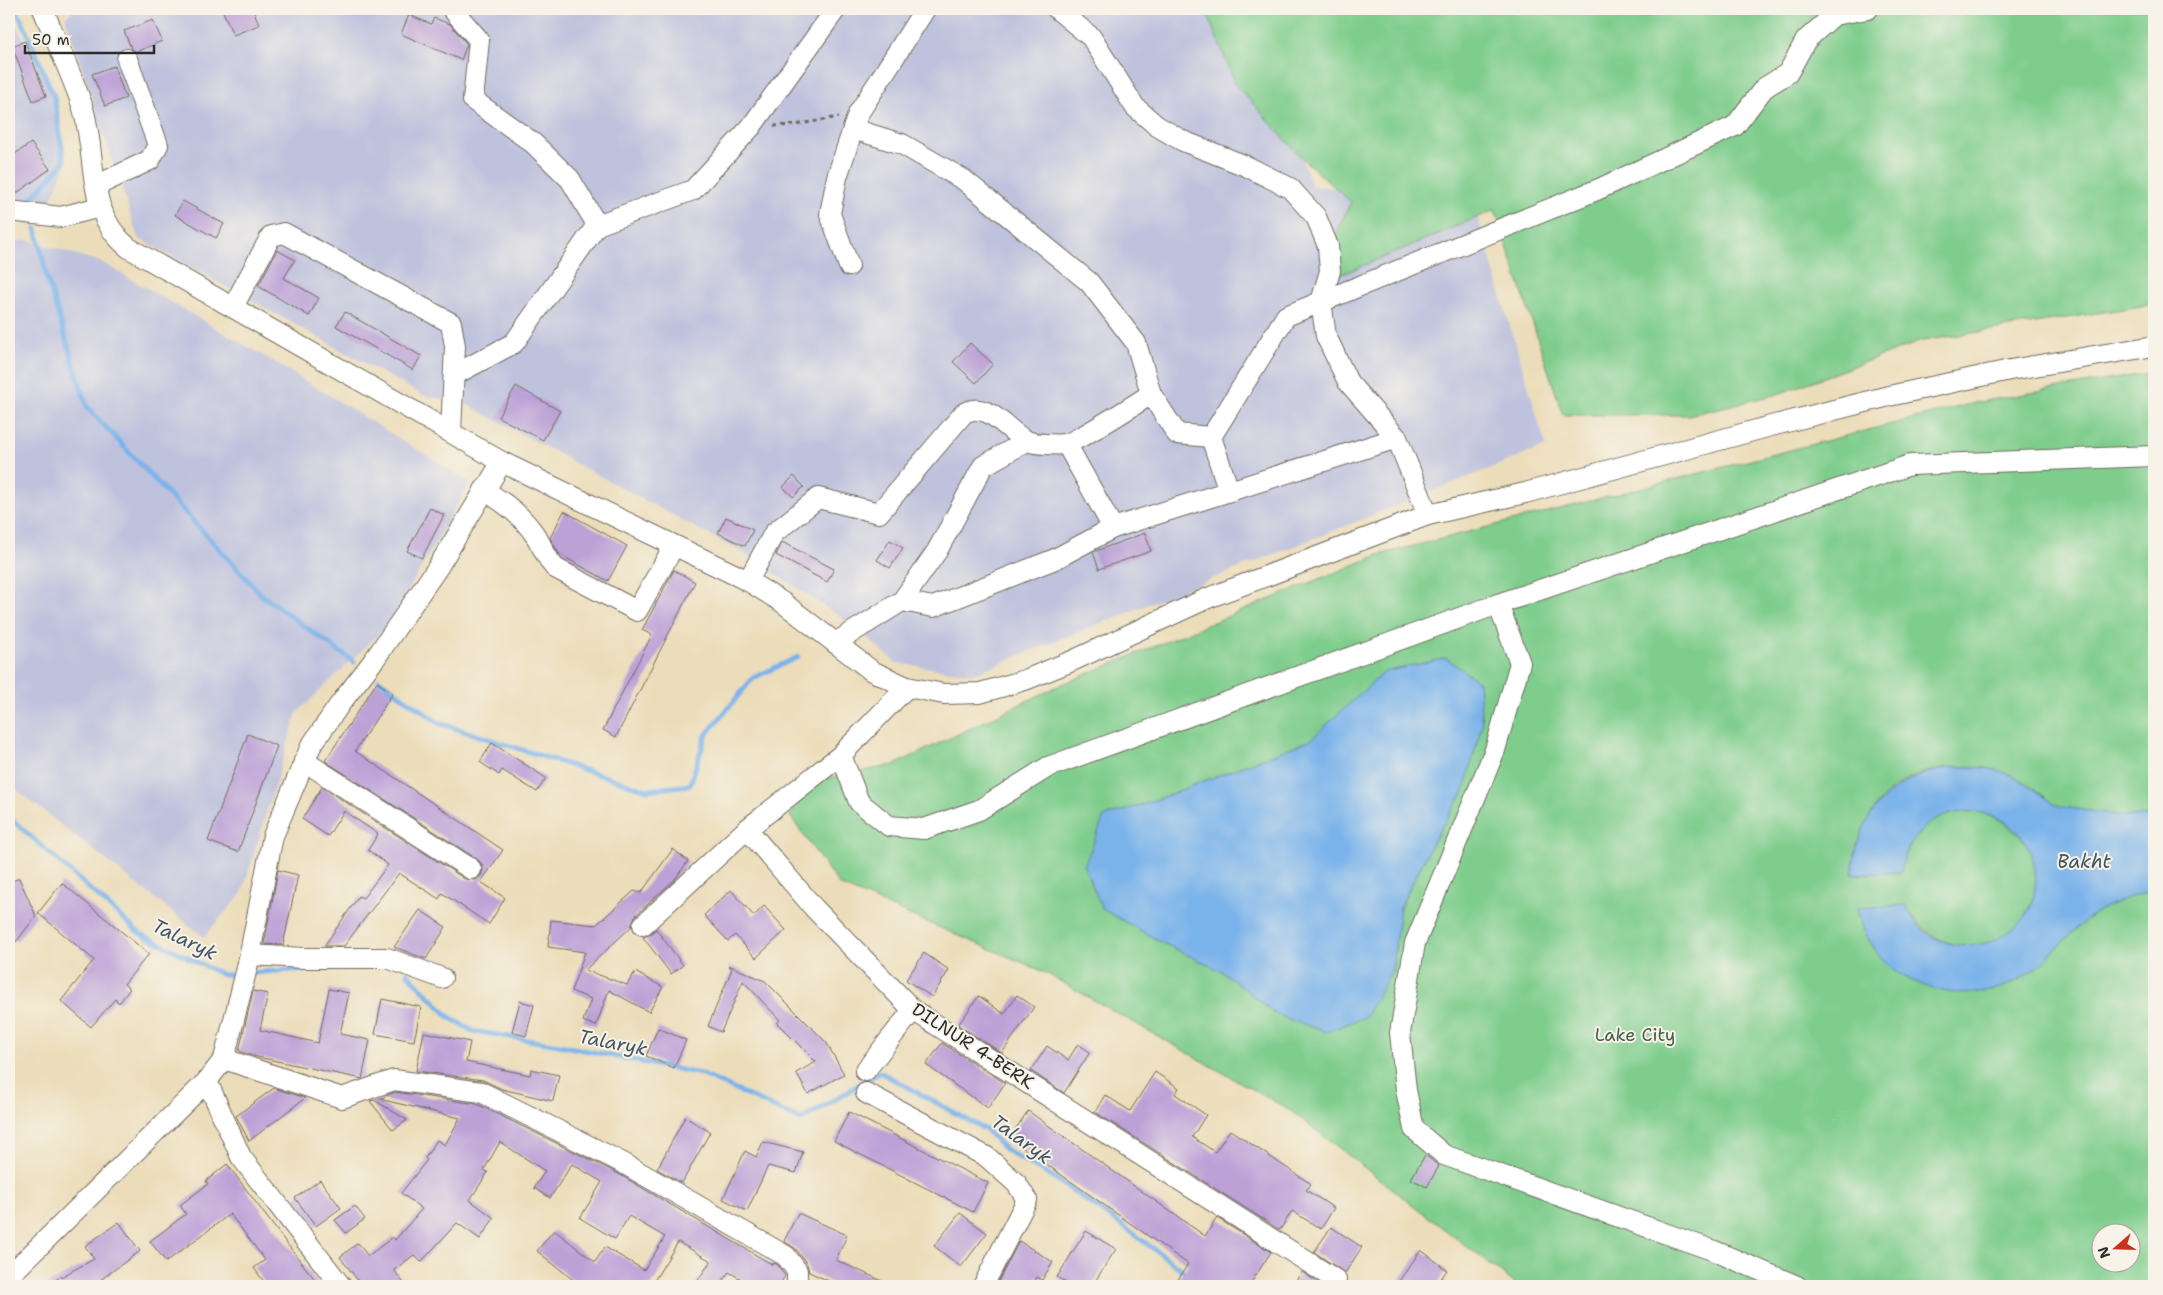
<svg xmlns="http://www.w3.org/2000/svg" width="2163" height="1295" viewBox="0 0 2163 1295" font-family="'Shantell Sans',sans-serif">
<rect width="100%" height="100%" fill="#f7f3e8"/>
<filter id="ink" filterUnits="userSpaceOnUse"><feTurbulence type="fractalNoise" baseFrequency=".02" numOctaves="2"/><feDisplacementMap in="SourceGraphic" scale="10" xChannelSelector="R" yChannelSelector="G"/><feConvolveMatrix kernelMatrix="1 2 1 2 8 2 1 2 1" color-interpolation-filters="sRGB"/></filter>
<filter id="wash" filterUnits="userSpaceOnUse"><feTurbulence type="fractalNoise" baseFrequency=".0096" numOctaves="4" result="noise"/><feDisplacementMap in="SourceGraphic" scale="20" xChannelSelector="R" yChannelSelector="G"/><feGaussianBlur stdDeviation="1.12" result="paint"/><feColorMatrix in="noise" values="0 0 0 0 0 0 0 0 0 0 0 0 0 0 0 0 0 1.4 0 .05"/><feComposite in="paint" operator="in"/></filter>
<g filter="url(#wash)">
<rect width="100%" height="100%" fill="#ecddba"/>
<g fill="#bfc2dd">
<polygon points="74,9 1247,9 1312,186 1472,198 1546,446 973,674 896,663 853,625 745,554 462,402 424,396 138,238 65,17"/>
<polygon points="9,14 57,95 67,162 48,206 9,199"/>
<polygon points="27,240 101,262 271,360 470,482 389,624 297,713 242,893 204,937 9,784 9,243"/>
</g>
<g fill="#7fcd8d" stroke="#557c5c" fill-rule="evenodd">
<polygon points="1205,9 2154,9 2154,304 1922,341 1775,395 1689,415 1563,415 1495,210 1324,282 1339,226 1351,202 1303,159 1236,85"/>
<path d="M 2154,372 L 2154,817 L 2126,816 L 2061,807 C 2044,799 2031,783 2013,776 C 1972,759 1918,764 1885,796 C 1868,813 1857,845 1853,868 L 1902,864 C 1940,756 2079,833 2023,918 C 2012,935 1992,945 1971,946 C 1943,947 1921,931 1907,908 L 1859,916 C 1872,950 1889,974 1924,985 C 1970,1001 2008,993 2044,960 C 2061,945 2075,927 2094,914 C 2113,902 2133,895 2154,891 L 2154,1286 L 1518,1286 L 1291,1111 L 1042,971 L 839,885 L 790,816 L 813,781 L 894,765 L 1060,685 L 1378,555 L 1978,402 ZM 1310,740 L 1464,791 L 1434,840 L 1400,907 L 1392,971 L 1277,1015 L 1223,972 L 1165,944 L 1102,909 L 1104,817 L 1153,801 ZM 2100,1232 L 2130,1232 L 2130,1262 L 2100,1262 Z"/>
</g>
<g fill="#7ab3ea" stroke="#526f8a">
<polygon points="1446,658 1479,682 1482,724 1464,791 1434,840 1400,907 1392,971 1365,1017 1326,1032 1277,1015 1223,972 1165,944 1102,909 1084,866 1104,817 1153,801 1310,740 1384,672"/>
<path d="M 1953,767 C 1977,766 2002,768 2022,781 C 2036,789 2046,800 2061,807 L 2126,816 L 2154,817 L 2154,891 C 2133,895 2113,902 2094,914 C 2075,927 2060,945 2044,961 C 2006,996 1960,1003 1913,981 C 1882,967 1865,941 1857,908 L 1906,905 C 1935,976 2045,947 2035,870 C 2024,791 1912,793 1901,872 L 1852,875 C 1857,813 1892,776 1953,767 Z"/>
</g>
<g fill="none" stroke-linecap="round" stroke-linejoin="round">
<g stroke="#7ab3ea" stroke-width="5">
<polyline points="15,9 23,23 54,97 64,162 30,200"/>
<polyline points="36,228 47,278 87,407 263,596 354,662"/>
<polyline points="379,680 439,723 647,790 690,785 706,735 753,678 798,657"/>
<polyline points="9,817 139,933 223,975 242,974"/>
<polyline points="250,973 336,967"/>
<polyline points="407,973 449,1017 473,1031 559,1045 701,1074 801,1120 880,1072 986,1130 1006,1150 1057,1180 1123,1226 1189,1275"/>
</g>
</g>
<g id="blocks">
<g fill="#bca1d7">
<polygon points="222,9 253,9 259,25 233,35"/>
<polygon points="409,15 431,24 434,18 450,24 467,44 461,60 401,34"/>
<polygon points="153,20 162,41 136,52 131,48 124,31"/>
<polygon points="25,41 46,96 33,101 12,46"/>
<polygon points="114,66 126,98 105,106 92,74"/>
<polygon points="31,143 50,169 9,199 9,158"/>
<polygon points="183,201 224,224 216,238 175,215"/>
<polygon points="277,250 295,260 284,278 319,298 309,316 258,286"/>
<polygon points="345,312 421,356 413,370 336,326"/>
<polygon points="970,343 993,364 976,383 953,362"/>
<polygon points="516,386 560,411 543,440 498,417"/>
<polygon points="794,476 804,487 793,497 783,487"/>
<polygon points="430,508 444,515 422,558 407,551"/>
<polygon points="564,511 627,546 608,581 559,554 550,538"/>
<polygon points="726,517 753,530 745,546 718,533"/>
<polygon points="1145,533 1151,551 1099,569 1093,552"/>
<polygon points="890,540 903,548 890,568 877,560"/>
<polygon points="782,542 834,569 827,582 776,555"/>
<polygon points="674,570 695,582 616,737 603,730 652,635 642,630"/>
<polygon points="377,682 393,693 355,751 503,850 481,882 505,898 489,924 442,893 439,899 399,873 344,946 324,946 359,896 363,898 388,865 368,850 378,834 344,811 328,836 302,819 322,787 465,879 476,880 481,876 483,870 482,864 477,859 325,761"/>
<polygon points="248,734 277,746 238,852 208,841"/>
<polygon points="492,743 546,778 537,792 502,770 499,775 480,762"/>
<polygon points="673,849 688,861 675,879 635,916 631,927 585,970 627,985 635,972 663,987 649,1012 609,990 596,1026 583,1021 591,999 571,991 585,952 548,947 551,920 596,925 634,891 641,893"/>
<polygon points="278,870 298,875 283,945 264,944"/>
<polygon points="19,878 36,916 16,942 9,925 9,883"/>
<polygon points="62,883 149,954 124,984 130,989 119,1003 115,999 91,1027 61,1001 94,960 38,913"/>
<polygon points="731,890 754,916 764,906 786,930 756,958 735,935 728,941 704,915"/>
<polygon points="420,910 446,927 426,959 394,947"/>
<polygon points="656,929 683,965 671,974 643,937 651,934"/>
<polygon points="924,953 949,970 932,997 906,980"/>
<polygon points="728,965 765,981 826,1042 844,1074 808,1094 796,1073 816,1062 777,1023 780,1020 743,981 721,1032 708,1026 732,969"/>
<polygon points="329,989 349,993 340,1034 370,1040 362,1079 253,1056 239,1051 253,991 268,994 260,1030 318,1043"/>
<polygon points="1017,995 1034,1007 1002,1053 958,1025 979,996 1004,1014"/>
<polygon points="382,999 421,1007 414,1041 375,1034"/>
<polygon points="520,1001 534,1005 526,1036 512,1032"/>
<polygon points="658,1028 686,1040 674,1068 646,1056"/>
<polygon points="424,1032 470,1042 466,1062 530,1075 531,1069 559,1075 553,1101 502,1089 483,1080 416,1071"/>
<polygon points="942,1043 1005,1083 988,1108 926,1065"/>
<polygon points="1078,1044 1090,1052 1064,1093 1031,1071 1047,1046 1068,1060"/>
<polygon points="1155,1072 1179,1088 1175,1094 1206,1115 1192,1137 1215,1152 1230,1130 1311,1184 1306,1190 1334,1208 1321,1229 1292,1211 1280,1230 1095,1112 1105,1095 1130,1111"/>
<polygon points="274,1088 305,1098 249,1141 236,1116"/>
<polygon points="395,1092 477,1104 617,1173 773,1265 774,1263 778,1265 785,1276 779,1286 753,1286 729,1272 718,1286 694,1286 711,1261 678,1242 651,1286 581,1286 537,1251 554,1230 595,1262 605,1247 644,1270 665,1237 629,1216 615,1239 580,1218 602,1182 572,1164 550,1198 534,1188 545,1171 500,1142 484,1170 488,1172 470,1200 494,1218 480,1239 457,1223 421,1262 414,1255 394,1270 406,1286 362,1286 340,1257 358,1243 368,1256 393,1237 395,1240 422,1209 401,1193 427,1160 425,1158 437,1140 445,1145 460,1118 379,1099"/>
<polygon points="374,1100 407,1120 393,1130 370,1101"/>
<polygon points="1028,1111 1205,1236 1217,1218 1271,1252 1249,1286 1174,1286 1188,1264 1009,1138"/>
<polygon points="849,1112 988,1183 973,1212 834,1141"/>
<polygon points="685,1117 710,1132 682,1183 657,1169"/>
<polygon points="763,1142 803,1152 796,1173 768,1166 747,1211 723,1199 745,1151 756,1157"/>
<polygon points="1425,1155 1439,1166 1427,1187 1411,1179"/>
<polygon points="227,1164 287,1244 320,1286 267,1286 254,1268 265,1260 230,1214 166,1262 150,1241 186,1214 180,1205 208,1184 206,1181"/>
<polygon points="320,1180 341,1208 316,1226 295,1198"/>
<polygon points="355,1206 365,1219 346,1233 335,1220"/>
<polygon points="798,1213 847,1235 836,1260 893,1286 840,1286 809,1272 807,1264 796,1249 784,1241"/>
<polygon points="960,1213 987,1233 961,1267 934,1246"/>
<polygon points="119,1222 140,1251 92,1286 44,1286 94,1259 85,1246"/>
<polygon points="1331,1227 1362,1247 1345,1273 1314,1252"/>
<polygon points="1086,1231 1116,1249 1092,1286 1071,1286 1057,1277"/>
<polygon points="1019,1241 1053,1262 1042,1280 1037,1277 1031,1286 996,1286"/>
<polygon points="1421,1250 1447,1270 1436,1286 1407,1286 1399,1281"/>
<polygon points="1302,1272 1320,1284 1320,1286 1292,1286"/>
</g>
</g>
</g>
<g filter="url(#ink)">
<use href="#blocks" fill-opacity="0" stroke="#6f695d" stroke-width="1"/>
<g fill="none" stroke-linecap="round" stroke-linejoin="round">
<g stroke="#6f695d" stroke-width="22">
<g id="minor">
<path d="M 43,9 C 56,41 71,73 82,105 C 98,154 84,213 129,248 L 502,462 L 748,581 L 782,602 L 872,671 L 907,687 L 944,694 L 980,693 L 1025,680 L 1072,661 L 1208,598 L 1428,515 L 1525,493 L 1771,426 L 1889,396 L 2010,370 L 2154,346"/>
<polyline points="452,9 479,40 473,100 533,143 570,179 597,225"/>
<polyline points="1057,9 1091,37 1135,107 1157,126 1183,141 1246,166 1290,188 1316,217 1328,246 1330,271 1321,302 1326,336 1348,382 1397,438"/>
<polyline points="853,129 902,144 964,180 1089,282 1136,343 1151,394"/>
<polyline points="96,186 150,160 158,145 127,59"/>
<polyline points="9,211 61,217 100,207"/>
<polyline points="849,266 830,214 837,177 858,114 925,9"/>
<polyline points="233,307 271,236 284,233 451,323 455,346 451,432"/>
<polyline points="454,375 514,343 597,225 693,190 751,127 836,9"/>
<polyline points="1211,437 1229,491"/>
<polyline points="1067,445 1113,528"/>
<path d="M 484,490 C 505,503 523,516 537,538 C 543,548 547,559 555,568 L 637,611 L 674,546"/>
<path d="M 748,581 L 774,533 L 818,498 L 879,513 L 964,413 C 989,400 1006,431 1027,441 C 1033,444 1057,445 1065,444 C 1073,444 1139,402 1151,394 L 1177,434 L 1211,437 L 1286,316 L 1599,189 L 1735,126 L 1764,88 L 1788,73 L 1806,40 L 1834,15 L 1868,9"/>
<polyline points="902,601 933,607 1055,559 1113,528 1397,438 1428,515"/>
<polyline points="1498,604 1520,663 1495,750 1415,943 1400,1033 1406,1090 1414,1129 1444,1155 1712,1250 1797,1286"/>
<polyline points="835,643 902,601 937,551 983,466 1027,441"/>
<polyline points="907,687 841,755 747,829 814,908 913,1010 1336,1280 1332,1286"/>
<polyline points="841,755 859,802 889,826 924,829 979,810 1048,767 1498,604 1910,465 2154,456"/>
<polyline points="304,761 471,869"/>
<polyline points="643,925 747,829"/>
<polyline points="250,955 303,958 387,958 442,978"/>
<polyline points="224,1059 342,1098 394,1080 481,1092 623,1163 786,1256 797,1271 797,1286"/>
<polyline points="865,1071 913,1010"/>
<polyline points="207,1081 241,1157 341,1286"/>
<polyline points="866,1093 987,1157 1017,1184 1027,1200 983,1286"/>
<polyline points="9,1276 207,1081 224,1059 247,968 273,836 311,746 340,704 374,660 438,567 502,462"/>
</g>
</g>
<polyline stroke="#6f695d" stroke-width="3" stroke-dasharray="4 4" stroke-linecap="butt" points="774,126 795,125 839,117"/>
<use href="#minor" stroke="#fff" stroke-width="20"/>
</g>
</g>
<g text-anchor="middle" stroke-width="4" stroke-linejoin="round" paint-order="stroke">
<g font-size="18" fill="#445c48" stroke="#f7f3e8">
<text x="1635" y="1041">Lake City</text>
</g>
<g font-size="18" fill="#2b2b2b" stroke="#f7f3e8">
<text transform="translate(973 1046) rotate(33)" y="6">DILNUR 4-BERK</text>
</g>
<g font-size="19" font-style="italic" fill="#435464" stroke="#f7f3e8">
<text x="2084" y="868">Bakht</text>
<text transform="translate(185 939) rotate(26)" y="7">Talaryk</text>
<text transform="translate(613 1042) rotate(11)" y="7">Talaryk</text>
<text transform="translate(1022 1139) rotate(36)" y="7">Talaryk</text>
</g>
</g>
<rect width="2163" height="1295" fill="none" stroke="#f7f3e8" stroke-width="30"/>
<g transform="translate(2116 1248) rotate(250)"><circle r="24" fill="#f7f3e8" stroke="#a5a39c"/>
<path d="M0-4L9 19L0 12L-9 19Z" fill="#c8321e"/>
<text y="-8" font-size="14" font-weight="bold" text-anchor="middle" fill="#2b2b2b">N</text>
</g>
<path d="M25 45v8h129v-8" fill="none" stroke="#2b2b2b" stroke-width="2.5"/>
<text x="32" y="45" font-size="15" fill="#2b2b2b" stroke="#f7f3e8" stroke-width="4" paint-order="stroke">50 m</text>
</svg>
